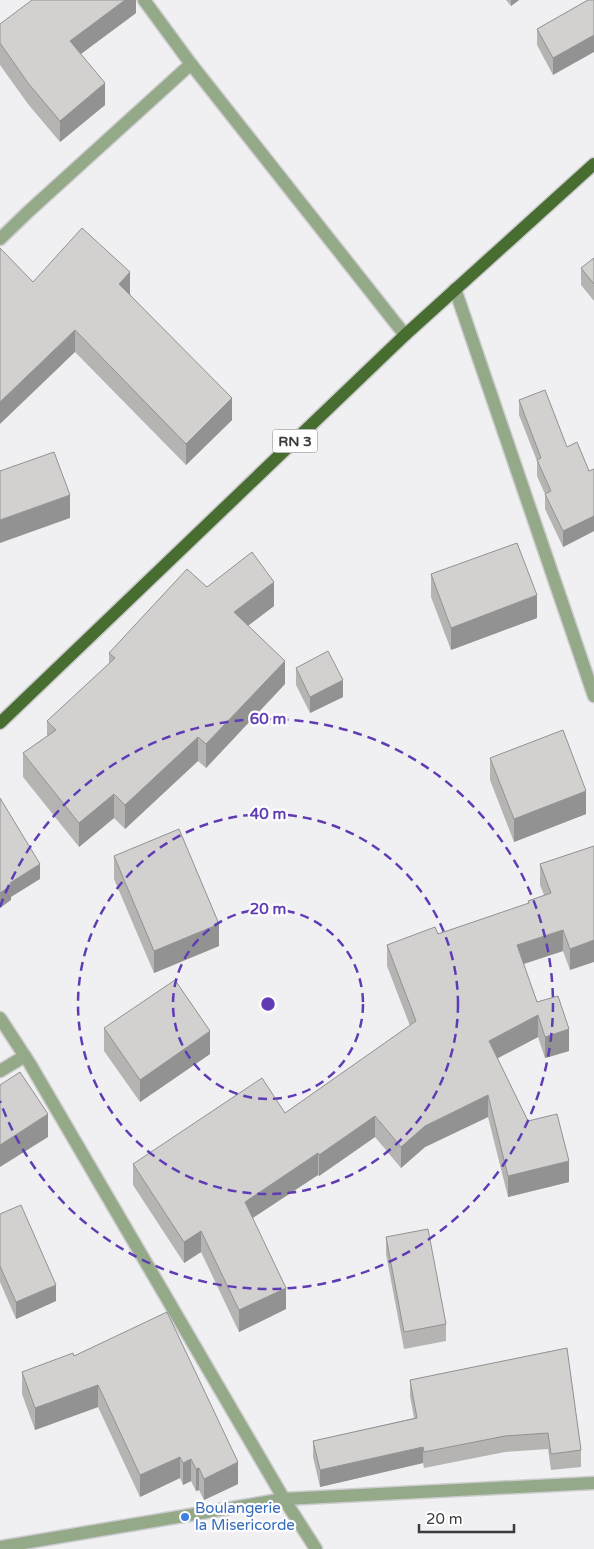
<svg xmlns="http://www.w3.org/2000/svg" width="594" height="1549" viewBox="0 0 594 1549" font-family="'Varela Round',sans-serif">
<rect width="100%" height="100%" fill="#f0f0f2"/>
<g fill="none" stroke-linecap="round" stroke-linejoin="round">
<g stroke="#ccccce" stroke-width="15">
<g id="minor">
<polyline points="144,0 191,64 405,335"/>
<polyline points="0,239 29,211 191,64"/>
<polyline points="455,289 594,696"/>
<polyline points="0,1018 30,1064 284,1499 316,1549"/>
<polyline points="0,1071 25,1056"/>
<polyline points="0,1547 284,1499 594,1483"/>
</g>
</g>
<g stroke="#ccccce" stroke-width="15">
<polyline id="major" points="0,723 405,335 594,164"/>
</g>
<use href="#minor" stroke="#93a988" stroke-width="12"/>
<use href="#major" stroke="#476d30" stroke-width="12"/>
</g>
<g fill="#b5b4b3">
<polygon points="136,0 136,13 81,54 105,105 60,142 28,104 0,65 0,24"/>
<polygon points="506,0 519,0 511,6"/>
<polygon points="588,0 553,75 537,45 537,29"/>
<polygon points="594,258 594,301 581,285 581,268"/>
<polygon points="33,282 130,294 232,420 186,465 75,352"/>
<polygon points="519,400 567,447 589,471 594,469 594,531 563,547 545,509 545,494 537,476 537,461 519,415"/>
<polygon points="431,574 537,618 451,650 431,597"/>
<polygon points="207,587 274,606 248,626 285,684 206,768 198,761 125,829 114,818 79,847 23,777 23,753 47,736 47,721 109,664 109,653"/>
<polygon points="296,668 343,697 310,713 296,685"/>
<polygon points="490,758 586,814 514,842 490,780"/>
<polygon points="594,846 570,970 563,951 524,964 537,1002 569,1051 545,1058 538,1037 497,1058 528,1121 569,1182 508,1197 488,1117 425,1147 401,1168 375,1137 319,1176 318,1175 253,1218 286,1309 239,1332 201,1252 184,1263 133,1185 133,1164 285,1113 410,1026 387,966 387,945 438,934 528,904 528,901 544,895 540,885 540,864"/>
<polygon points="114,856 219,946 154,973 114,879"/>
<polygon points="104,1028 210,1054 140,1102 104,1051"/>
<polygon points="0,1214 56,1301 16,1319 0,1282"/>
<polygon points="386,1237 446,1324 446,1341 404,1349 386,1254"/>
<polygon points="567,1348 581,1450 581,1467 551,1470 548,1449 505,1452 424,1468 423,1463 320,1487 313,1457 313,1441 414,1418 410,1396 410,1380"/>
<polygon points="74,1356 238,1484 204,1500 199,1490 196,1491 191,1481 183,1485 180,1478 140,1497 98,1407 35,1430 22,1394 22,1372"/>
</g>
<g fill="#939292">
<polygon points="125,0 136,0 136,13 70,62 70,41"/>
<polygon points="511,0 519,0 511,6"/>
<polygon points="594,35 594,52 553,75 553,58"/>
<polygon points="105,83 105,105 60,142 60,121"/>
<polygon points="130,272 130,294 119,305 119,284"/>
<polygon points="75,330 75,352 0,424 0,402"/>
<polygon points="232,398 232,420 186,465 186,444"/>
<polygon points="70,495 70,518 0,543 0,520"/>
<polygon points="594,516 594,531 563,547 563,531"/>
<polygon points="274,582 274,606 234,636 234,612"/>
<polygon points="537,595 537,618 451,650 451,628"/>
<polygon points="285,661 285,684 206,768 206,744"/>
<polygon points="343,680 343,697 310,713 310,697"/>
<polygon points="198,737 198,761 125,829 125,805"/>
<polygon points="586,791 586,814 514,842 514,819"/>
<polygon points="114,794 114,818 79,847 79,823"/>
<polygon points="40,864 40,879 11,897 11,900 0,908 0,893 10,883"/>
<polygon points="219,924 219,946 154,973 154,951"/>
<polygon points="563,930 563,951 517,966 517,945"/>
<polygon points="594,940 594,962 570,970 570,949"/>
<polygon points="538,1015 538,1037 489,1063 489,1041"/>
<polygon points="569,1029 569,1051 545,1058 545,1037"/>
<polygon points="210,1031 210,1054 140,1102 140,1080"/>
<polygon points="488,1095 488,1117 425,1147 401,1168 401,1147 425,1126"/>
<polygon points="48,1114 48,1137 0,1167 0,1145"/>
<polygon points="375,1116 375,1137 319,1176 319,1155"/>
<polygon points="318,1153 318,1175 245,1223 245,1202"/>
<polygon points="569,1161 569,1182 508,1197 508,1176"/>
<polygon points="201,1231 201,1252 184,1263 184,1242"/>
<polygon points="56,1285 56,1301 16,1319 16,1302"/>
<polygon points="286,1288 286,1309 239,1332 239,1310"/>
<polygon points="98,1385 98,1407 35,1430 35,1408"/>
<polygon points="423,1447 423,1463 320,1487 320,1470"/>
<polygon points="180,1457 180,1478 140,1497 140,1475"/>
<polygon points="191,1459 191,1481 183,1485 183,1463"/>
<polygon points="238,1462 238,1484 204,1500 204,1479"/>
<polygon points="199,1468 199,1490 196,1491 196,1469"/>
</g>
<g fill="#d2d1d0" stroke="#939292">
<polygon points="32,0 125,0 70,41 105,83 60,121 28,83 0,43 0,24"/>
<polygon points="588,0 594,0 594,35 553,58 537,29"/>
<polygon points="82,228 130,272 119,284 232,398 186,444 75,330 0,402 0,248 33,282"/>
<polygon points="594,258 594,284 581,268"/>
<polygon points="545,390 567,447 577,442 589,471 594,469 594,516 563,531 545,494 551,491 537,460 541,458 519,400"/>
<polygon points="54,452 70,495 0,520 0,471"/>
<polygon points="517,543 537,595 451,628 431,574"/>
<polygon points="252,552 274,582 234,612 285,661 206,744 198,737 125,805 114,794 79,823 23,753 56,730 47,721 115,658 109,653 187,569 207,587"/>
<polygon points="328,651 343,680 310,697 296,668"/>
<polygon points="563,730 586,791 514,819 490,758"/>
<polygon points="0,798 40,864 10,883 11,885 0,893"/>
<polygon points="179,829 219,924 154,951 114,856"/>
<polygon points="594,846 594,940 570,949 563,930 517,945 537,1002 558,996 569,1029 545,1037 538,1015 489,1041 528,1121 557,1114 569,1161 508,1176 488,1095 425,1126 401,1147 375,1116 319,1155 318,1153 245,1202 286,1288 239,1310 201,1231 184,1242 133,1164 262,1078 285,1113 416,1021 387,945 435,927 438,934 529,903 528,901 551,893 540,864"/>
<polygon points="175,980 210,1031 140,1080 104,1028"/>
<polygon points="20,1072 48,1114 0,1145 0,1085"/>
<polygon points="21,1205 56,1285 16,1302 0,1266 0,1214"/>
<polygon points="428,1229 446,1324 404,1332 386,1237"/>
<polygon points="167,1312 238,1462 204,1479 199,1468 196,1469 191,1459 183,1463 180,1457 140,1475 98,1385 35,1408 22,1372 73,1353 74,1356"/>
<polygon points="567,1348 581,1450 551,1454 548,1433 505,1436 424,1452 423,1447 320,1470 313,1441 417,1418 410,1380"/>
</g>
<g fill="none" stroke="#603cb4" stroke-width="2.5" stroke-dasharray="9 6">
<circle cx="268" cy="1004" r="95"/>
<circle cx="268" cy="1004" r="190"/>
<path d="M0 907A285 285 0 1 1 0 1101"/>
</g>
<circle fill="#3f7fe0" stroke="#fefeff" stroke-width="2" cx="185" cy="1517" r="5"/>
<g text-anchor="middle" stroke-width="4.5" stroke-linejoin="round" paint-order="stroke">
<rect fill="#fefeff" stroke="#767676" stroke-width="1" x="272.5" y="429.5" width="45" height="23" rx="4"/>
<g font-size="14" font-weight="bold" fill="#3b3b3c">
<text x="295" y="446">RN 3</text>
</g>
<g font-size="15" fill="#366cbe" stroke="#fefeff" text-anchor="start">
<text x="195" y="1513">Boulangerie<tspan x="195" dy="17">la Misericorde</tspan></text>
</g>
</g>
<circle cx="268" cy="1004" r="8" fill="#603cb4" stroke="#fefeff" stroke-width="2.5"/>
<g font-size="15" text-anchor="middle" font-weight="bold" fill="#603cb4" stroke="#fefeff" stroke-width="4.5" stroke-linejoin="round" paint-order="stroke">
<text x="268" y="724">60 m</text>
<text x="268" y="819">40 m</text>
<text x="268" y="914">20 m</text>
</g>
<path d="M419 1524v8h95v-8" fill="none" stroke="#3b3b3c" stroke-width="2.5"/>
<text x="426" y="1524" font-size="15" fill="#3b3b3c" stroke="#fefeff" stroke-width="4" paint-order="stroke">20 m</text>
</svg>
